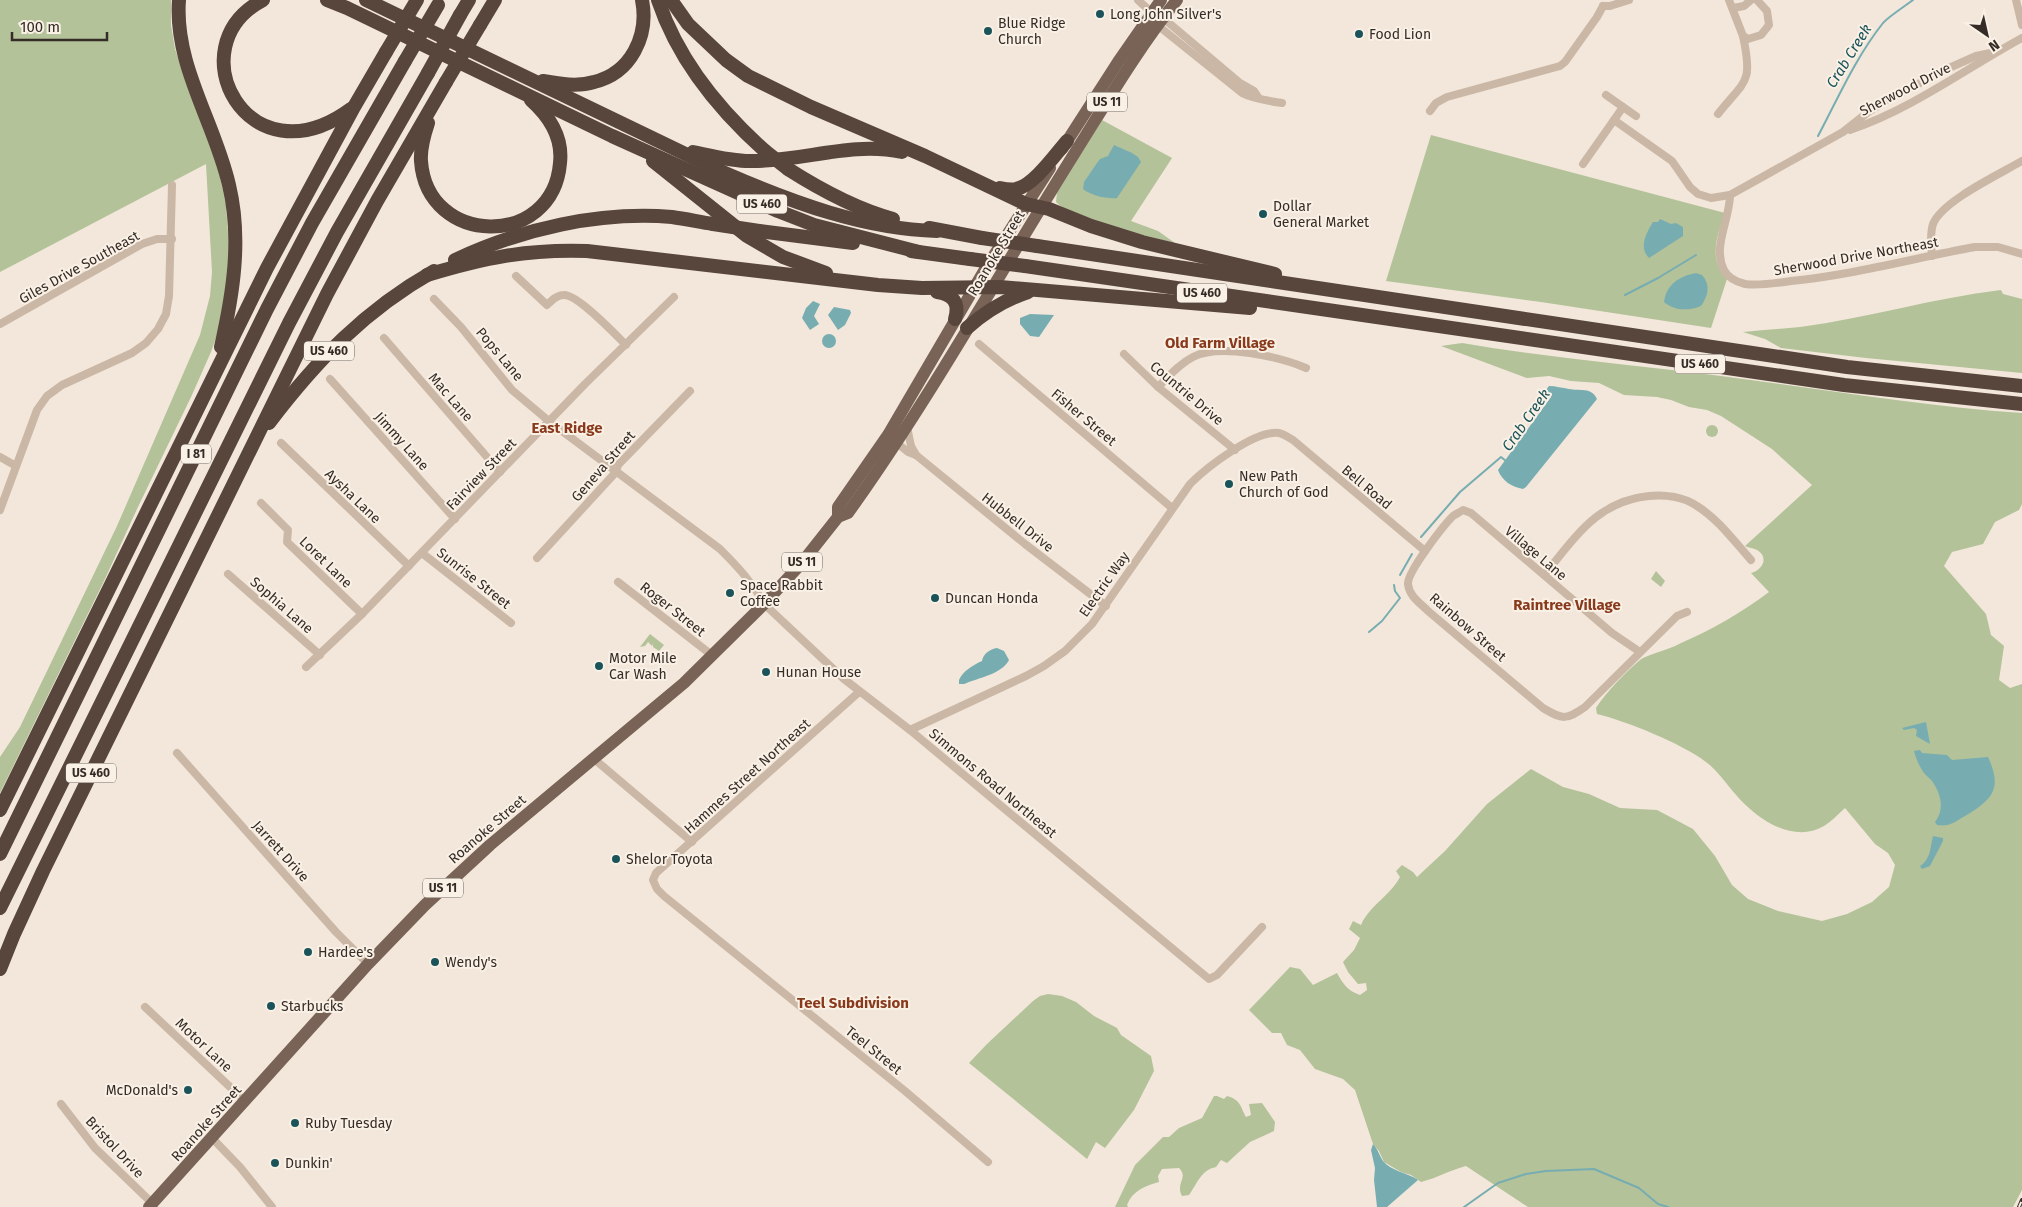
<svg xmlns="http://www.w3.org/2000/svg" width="2022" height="1207" viewBox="0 0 2022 1207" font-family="'Fira Sans',sans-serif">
<rect width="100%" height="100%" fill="#f2e7da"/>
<g fill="#b3c299">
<polygon points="0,0 171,0 171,25 175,49 217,163 226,205 230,259 222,320 211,352 191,397 137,509 104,581 0,793 0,757 20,727 117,526 200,335 210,296 212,272 206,164 0,272"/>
<path d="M 1102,120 L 1172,158 L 1131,221 L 1158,231 L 1175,243 C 1151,237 1071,219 1056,202 L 1057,193 Z"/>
<path d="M 1431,135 L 1725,213 C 1717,236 1708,259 1727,279 L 1711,328 L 1541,302 L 1386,281 Z"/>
<path d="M 2001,290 L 2003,294 L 2022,299 L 2022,373 L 1866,358 L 1781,348 L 1765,339 L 1743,332 C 1762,330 1781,329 1800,327 C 1868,318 1933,298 2001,290 Z"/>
<path d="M 1462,343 C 1548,358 1635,365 1721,376 C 1822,389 1921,406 2022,413 L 2022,504 L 2019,510 L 1995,522 L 1983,544 L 1952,552 L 1944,566 L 1986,614 L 1991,635 L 2004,646 L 1999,680 L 2010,688 L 2022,684 L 2022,1190 L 2013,1207 L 1528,1207 L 1466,1166 C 1450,1170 1437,1178 1421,1182 L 1411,1175 L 1401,1172 L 1384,1162 L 1379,1151 L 1373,1144 L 1355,1090 L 1343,1079 L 1315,1069 L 1300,1050 L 1287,1045 L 1281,1033 L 1272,1033 L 1249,1010 L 1290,967 L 1300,969 L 1313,985 L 1337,973 C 1343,984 1348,991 1360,995 L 1367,990 L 1366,983 L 1358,984 L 1348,972 L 1343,962 L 1354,950 L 1360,938 L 1349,929 L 1353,921 L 1361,925 C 1370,905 1390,896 1400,877 L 1396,871 L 1402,865 L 1413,872 L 1417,877 L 1445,851 L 1487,804 L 1531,769 L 1563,787 L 1589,794 L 1620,808 L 1657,810 L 1693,829 L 1715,856 L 1732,885 L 1748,899 L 1778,911 L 1822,921 L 1847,914 L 1872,902 L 1889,887 L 1895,865 L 1888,853 L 1875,844 L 1845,808 C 1838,814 1832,821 1824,826 C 1793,844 1757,819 1737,796 C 1727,785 1718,771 1706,762 C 1683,744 1626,721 1597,714 L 1596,708 C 1606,692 1626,672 1640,660 C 1647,655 1670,649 1679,644 C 1711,630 1741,613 1769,592 L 1751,573 C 1763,570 1769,557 1757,550 C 1753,548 1749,548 1745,546 L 1812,485 L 1772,449 L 1721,416 L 1707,410 L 1689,407 L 1671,400 L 1657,397 L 1624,395 L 1599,383 L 1571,381 L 1549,376 L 1527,378 L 1441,346 Z"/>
<circle cx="1712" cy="431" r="6"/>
<polygon points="1656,571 1665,581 1661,587 1651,579"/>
<polygon points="650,634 664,645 659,651 653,647 653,644 652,646 648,642 645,646 640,647"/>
<polygon points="1048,994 1062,996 1076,1002 1094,1016 1117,1028 1121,1035 1151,1056 1154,1071 1134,1110 1105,1148 1096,1142 1087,1159 969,1063 987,1044 1033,1001 1040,996"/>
<path d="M 1217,1096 L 1224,1099 L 1227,1096 C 1241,1100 1240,1106 1246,1117 L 1251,1115 L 1249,1104 L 1262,1103 L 1275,1122 L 1274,1131 L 1250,1142 L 1227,1163 L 1221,1160 L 1216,1167 C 1201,1170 1197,1184 1189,1195 L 1182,1196 C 1175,1183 1189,1178 1179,1168 L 1162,1169 L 1158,1176 L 1159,1182 C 1145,1186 1132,1191 1127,1205 L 1128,1207 L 1115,1207 L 1135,1165 L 1163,1137 L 1169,1137 L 1179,1128 L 1202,1118 L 1214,1096 Z"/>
</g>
<g fill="#77adb1">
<path d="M 1114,145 L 1132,153 L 1138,157 L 1141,162 L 1117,198 C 1107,199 1092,196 1083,189 L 1084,182 L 1097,163 L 1100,159 L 1108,156 Z"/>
<path d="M 1660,219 L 1671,224 L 1676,223 L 1683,227 L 1683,236 L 1649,258 C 1638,247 1647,232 1653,222 L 1658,222 Z"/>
<path d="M 1696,273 L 1702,275 C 1711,285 1708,296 1701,306 C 1689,311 1674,311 1664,302 C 1666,285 1679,276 1696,273 Z"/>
<polygon points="813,301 820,304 814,316 819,324 810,330 802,318 806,308"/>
<polygon points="834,307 850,310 851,313 845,325 838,330 828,315"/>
<polygon points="1030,314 1054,315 1039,337 1030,336 1020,324 1020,318"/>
<circle cx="829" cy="341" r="7"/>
<path d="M 1549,386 C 1556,386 1562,388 1569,389 C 1579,391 1592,387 1597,399 L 1526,487 L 1523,489 C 1512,487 1502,481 1498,470 L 1551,397 L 1546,390 Z"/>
<path d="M 997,648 L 1004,651 L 1009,660 C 1002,674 978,678 964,684 L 959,684 L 959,680 C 963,671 973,665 982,661 C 983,654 990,649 997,648 Z"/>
<polygon points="1926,722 1930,744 1916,736 1917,730 1914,728 1904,730 1902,728"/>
<path d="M 1920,750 L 1922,753 L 1947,755 L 1952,760 L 1988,757 C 2003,789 1992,800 1965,816 C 1955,822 1949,827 1937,825 L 1935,822 C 1945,809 1941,794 1932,781 C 1930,778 1926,776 1924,773 C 1919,766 1916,758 1914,751 Z"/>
<path d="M 1933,836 L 1943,838 L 1943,841 L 1930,866 L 1922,869 L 1920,866 C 1931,859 1930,848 1933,836 Z"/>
<path d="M 1373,1144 C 1378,1149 1379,1155 1383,1161 C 1391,1171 1408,1173 1418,1180 L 1387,1207 L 1377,1207 L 1374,1180 L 1375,1168 L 1371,1150 Z"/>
</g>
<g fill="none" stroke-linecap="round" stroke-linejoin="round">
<g stroke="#77adb1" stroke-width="2">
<path d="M 1818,136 C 1838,98 1856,57 1883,23 C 1888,17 1905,6 1913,0"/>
<polyline points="1625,295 1658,278 1696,255"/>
<polyline points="1421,537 1460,492 1501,457 1506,461"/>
<polyline points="1400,575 1412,554"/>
<polyline points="1369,632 1382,621 1400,598 1395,591 1394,585"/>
<polyline points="1464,1207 1498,1183 1526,1174 1546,1171 1594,1169 1639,1188 1658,1204 1668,1207"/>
</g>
<g stroke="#cbb7a5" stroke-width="8">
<polyline points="1138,0 1152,13 1163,18 1240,83 1254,91 1258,97"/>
<polyline points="1729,0 1743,36 1748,39 1761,35 1769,25 1767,11 1757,0"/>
<polyline points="2016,0 2022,25"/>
<polyline points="1603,6 1610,6 1629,0"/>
<polyline points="1733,8 1744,6 1751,0"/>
<path d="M 1156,24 L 1242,93 C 1253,99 1269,101 1282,103"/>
<polyline points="1606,95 1623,107"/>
<polyline points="1430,111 1436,103 1447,97 1560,66 1565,62 1597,17 1603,6"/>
<path d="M 1718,114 C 1746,79 1753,84 1743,36"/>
<polyline points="1614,120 1623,107 1636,116"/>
<path d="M 1850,130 C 1912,109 1965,69 2022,38"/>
<polyline points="1583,164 1614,120 1672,161 1690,187 1698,194 1711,198 1730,195 1843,132 1867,113 1889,99 1949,68 1976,56 1995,52"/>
<path d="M 1730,195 C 1730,219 1712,247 1724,270 C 1728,278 1737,282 1745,284 C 1760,286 1776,283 1791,281 C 1853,275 1914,258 1975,247 L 1998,247 L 2022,254"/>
<path d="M 1932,256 C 1931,246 1930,233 1933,224 C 1942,201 2000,174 2022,161"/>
<path d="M 516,276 L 547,305 C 552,300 557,295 564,295 C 577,294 616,335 626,345"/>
<path d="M 434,299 L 461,327 L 512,390 L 550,422 L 720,549 C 737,566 753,583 764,604 L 844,679 L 910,730 L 1209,979 L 1217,975 L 1262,927"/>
<polyline points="0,324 142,244 157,239 172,239"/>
<polyline points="384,338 500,472"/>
<polyline points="979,344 1172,508"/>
<polyline points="1124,354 1158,387 1235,450"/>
<polyline points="330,379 455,519"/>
<path d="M 1158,387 C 1169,376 1179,364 1193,357 C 1220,343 1280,357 1306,368"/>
<polyline points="907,427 911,446 916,455"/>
<polyline points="281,443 409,566"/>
<polyline points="897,443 908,452 916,455 1025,544 1106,606"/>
<polyline points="0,457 16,466"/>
<polyline points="261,503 288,530 287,542 362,614"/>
<polyline points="0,510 37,410 47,396 62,385 132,353 146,343 158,329 166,314 169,296 172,185"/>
<polyline points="422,553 511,623"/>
<polyline points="537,558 616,472 618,465 690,391"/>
<polyline points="228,574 320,655"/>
<path d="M 1544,575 C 1575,538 1597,501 1649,496 C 1665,494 1684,497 1697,506 C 1718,519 1734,541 1751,560"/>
<polyline points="618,582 713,656"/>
<path d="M 1640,652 L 1612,633 L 1471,513 L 1463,510 C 1460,512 1456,514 1453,516 C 1444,525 1407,572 1408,584 C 1409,596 1420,603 1428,611 L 1543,708 C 1563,720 1566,720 1585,707 L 1677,616 L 1687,612"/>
<polyline points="306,667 362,614 585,384 674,297"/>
<polyline points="859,692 656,873 653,880 657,889 664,896 905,1091 988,1162"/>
<path d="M 910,730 L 1026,676 L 1044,666 L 1065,651 L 1092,624 L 1190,484 C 1207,467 1255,430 1279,433 C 1284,434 1289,438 1293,440 L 1425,551"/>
<polyline points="177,753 336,932 368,964"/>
<polyline points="593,758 692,842"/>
<polyline points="145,1007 245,1101"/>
<polyline points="61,1104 95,1148 154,1205"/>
<polyline points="212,1138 240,1167 272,1207"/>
</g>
<g stroke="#796357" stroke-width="12">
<polyline points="1062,149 1118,62 1161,0"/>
<polyline points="838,517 838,507 888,435 984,271 1050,168"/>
<path d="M 149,1207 L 368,964 L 425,905 L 490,845 L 684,683 L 764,604 L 800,565 L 838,517 L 848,513 C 931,397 1000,272 1076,151 C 1108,100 1139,47 1177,0"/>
</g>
<g stroke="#58463d" stroke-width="14">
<path d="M 179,0 C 174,65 215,123 229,185 C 242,239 233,294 221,347"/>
<path d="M 263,0 C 175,46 248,185 351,109"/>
<polyline points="327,0 347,8 612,136 778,211 814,225 919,252"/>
<path d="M 366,0 L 727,174 C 794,203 864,229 937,231"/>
<path d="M 658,0 C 678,60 718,109 765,151"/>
<polyline points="671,0 688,24 726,60 748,76 811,107 925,156 1026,204 1049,209 1091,226 1142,242 1275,274"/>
<polyline points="460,15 469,0"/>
<polyline points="480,25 495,0"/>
<path d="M 543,81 C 560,84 578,87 594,82 C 631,73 649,36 642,0"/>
<path d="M 428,123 C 424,135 420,148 421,161 C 427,247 553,249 560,163 C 563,137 550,117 531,100"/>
<path d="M 693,152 C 712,156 731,161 750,161 C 802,162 850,141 902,152"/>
<polyline points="653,161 747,236 783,257 826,273"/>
<path d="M 788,169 C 821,190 856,209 893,219"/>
<path d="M 1000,188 C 1005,189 1011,190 1016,189 C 1033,186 1055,155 1067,141"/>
<polyline points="929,228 982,238"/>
<polyline points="759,231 853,243"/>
<polyline points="1037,246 1847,367 2022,386"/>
<polyline points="911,251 970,259"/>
<path d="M 455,260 C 521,229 599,211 672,217 C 686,219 700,222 713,224"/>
<polyline points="1025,266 1844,385 2022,404"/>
<path d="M 427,275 C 484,258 526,249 587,251 L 878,285 L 922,288 L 1000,287 L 1250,308"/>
<path d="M 937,292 C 953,294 960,303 955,319"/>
<path d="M 967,328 C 986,311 1004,300 1028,292"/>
<path d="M 269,423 C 317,360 365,310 434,271"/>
<polyline points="0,810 267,268 354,107 386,52"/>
<polyline points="0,854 267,309 312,223 405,61"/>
<polyline points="0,908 289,323 337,232 428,73"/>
<polyline points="0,969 14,934 43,871 327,294 377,201 446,82"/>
</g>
<g stroke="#362c27" stroke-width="4">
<polyline id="rail" points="2019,1207 2022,1200"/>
</g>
<use href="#rail" stroke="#faf1e6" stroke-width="2" stroke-dasharray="5.5" stroke-linecap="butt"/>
<g stroke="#58463d" stroke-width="14">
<polyline points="386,52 417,0"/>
<polyline points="405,61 438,5"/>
<polyline points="428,73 460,15"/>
<polyline points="446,82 480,25"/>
<polyline points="765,151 788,169"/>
<polyline points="713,224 759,231"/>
<polyline points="982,238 1037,246"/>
<polyline points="970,259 1025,266"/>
</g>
</g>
<g fill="#1a545a" stroke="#faf1e6" stroke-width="2">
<circle cx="1100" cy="14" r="5"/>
<circle cx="988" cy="31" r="5"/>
<circle cx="1359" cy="34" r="5"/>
<circle cx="1263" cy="214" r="5"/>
<circle cx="1229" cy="484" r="5"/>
<circle cx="730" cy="593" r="5"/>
<circle cx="935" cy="598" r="5"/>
<circle cx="599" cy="666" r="5"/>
<circle cx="766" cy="672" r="5"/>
<circle cx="616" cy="859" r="5"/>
<circle cx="308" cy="952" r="5"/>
<circle cx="435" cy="962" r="5"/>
<circle cx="271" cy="1006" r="5"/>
<circle cx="188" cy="1090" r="5"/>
<circle cx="295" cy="1123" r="5"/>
<circle cx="275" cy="1163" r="5"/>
</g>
<g text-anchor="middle" stroke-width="4" stroke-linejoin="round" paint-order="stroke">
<g fill="#faf1e6" stroke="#716760" stroke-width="1">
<rect x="1087" y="92.5" width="40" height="19" rx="4"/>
<rect x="737" y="194.5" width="50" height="19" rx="4"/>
<rect x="1177" y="283.5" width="50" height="19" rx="4"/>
<rect x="304" y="341.5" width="50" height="19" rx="4"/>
<rect x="1675" y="354.5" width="50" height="19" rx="4"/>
<rect x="181" y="444.5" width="30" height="19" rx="4"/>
<rect x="782" y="552.5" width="40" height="19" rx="4"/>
<rect x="66" y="763.5" width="50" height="19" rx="4"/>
<rect x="423" y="878.5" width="40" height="19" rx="4"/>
</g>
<g font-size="12" font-weight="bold" fill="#362c27">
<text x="1107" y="106">US 11</text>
<text x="762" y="208">US 460</text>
<text x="1202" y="297">US 460</text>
<text x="329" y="355">US 460</text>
<text x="1700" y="368">US 460</text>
<text x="196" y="458">I 81</text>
<text x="802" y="566">US 11</text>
<text x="91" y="777">US 460</text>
<text x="443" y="892">US 11</text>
</g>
<g font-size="14" fill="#362c27" stroke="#faf1e6" text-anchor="start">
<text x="1110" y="19">Long John Silver's</text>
<text x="998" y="28">Blue Ridge<tspan x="998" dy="16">Church</tspan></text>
<text x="1369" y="39">Food Lion</text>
<text x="1273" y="211">Dollar<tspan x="1273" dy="16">General Market</tspan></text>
<text x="1239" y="481">New Path<tspan x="1239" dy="16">Church of God</tspan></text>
<text x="740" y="590">Space Rabbit<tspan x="740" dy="16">Coffee</tspan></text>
<text x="945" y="603">Duncan Honda</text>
<text x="609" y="663">Motor Mile<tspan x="609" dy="16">Car Wash</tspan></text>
<text x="776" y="677">Hunan House</text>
<text x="626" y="864">Shelor Toyota</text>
<text x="318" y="957">Hardee's</text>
<text x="445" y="967">Wendy's</text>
<text x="281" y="1011">Starbucks</text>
<text x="178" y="1095" text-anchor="end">McDonald's</text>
<text x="305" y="1128">Ruby Tuesday</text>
<text x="285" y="1168">Dunkin'</text>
</g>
<g font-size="14" fill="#362c27" stroke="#faf1e6">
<text transform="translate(1905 89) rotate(-27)" y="5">Sherwood Drive</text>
<text transform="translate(996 253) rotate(-59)" y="5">Roanoke Street</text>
<text transform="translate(1856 256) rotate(-10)" y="5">Sherwood Drive Northeast</text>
<text transform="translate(79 267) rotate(-29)" y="5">Giles Drive Southeast</text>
<text transform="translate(500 354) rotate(50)" y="5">Pops Lane</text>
<text transform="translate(1187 393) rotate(40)" y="5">Countrie Drive</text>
<text transform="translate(451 397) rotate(49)" y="5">Mac Lane</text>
<text transform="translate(1084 417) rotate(40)" y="5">Fisher Street</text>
<text transform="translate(402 441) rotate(48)" y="5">Jimmy Lane</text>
<text transform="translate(603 466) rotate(-49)" y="5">Geneva Street</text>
<text transform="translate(481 474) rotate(-46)" y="5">Fairview Street</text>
<text transform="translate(1367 487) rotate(40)" y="5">Bell Road</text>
<text transform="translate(353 496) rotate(44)" y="5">Aysha Lane</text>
<text transform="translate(1018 522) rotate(38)" y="5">Hubbell Drive</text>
<text transform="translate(1536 553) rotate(40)" y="5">Village Lane</text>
<text transform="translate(326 562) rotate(44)" y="5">Loret Lane</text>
<text transform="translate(474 578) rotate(38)" y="5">Sunrise Street</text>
<text transform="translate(1104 584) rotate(-55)" y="5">Electric Way</text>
<text transform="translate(282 605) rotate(41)" y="5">Sophia Lane</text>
<text transform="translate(673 609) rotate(38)" y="5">Roger Street</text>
<text transform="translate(1468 627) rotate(41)" y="5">Rainbow Street</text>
<text transform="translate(747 776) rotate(-42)" y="5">Hammes Street Northeast</text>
<text transform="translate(993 783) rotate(40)" y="5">Simmons Road Northeast</text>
<text transform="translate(487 829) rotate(-41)" y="5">Roanoke Street</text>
<text transform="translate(281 851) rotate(48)" y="5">Jarrett Drive</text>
<text transform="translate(204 1045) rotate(43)" y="5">Motor Lane</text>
<text transform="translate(874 1050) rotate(39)" y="5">Teel Street</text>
<text transform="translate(206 1123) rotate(-48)" y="5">Roanoke Street</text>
<text transform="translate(115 1147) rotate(47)" y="5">Bristol Drive</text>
</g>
<g font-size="15" font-style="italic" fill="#1a545a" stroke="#faf1e6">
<text transform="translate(1849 56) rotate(-58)" y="5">Crab Creek</text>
<text transform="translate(1526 420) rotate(-55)" y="5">Crab Creek</text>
</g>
<g font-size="15" font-weight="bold" fill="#89391c" stroke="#faf1e6">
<text x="1220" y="348">Old Farm Village</text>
<text x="567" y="433">East Ridge</text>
<text x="1567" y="610">Raintree Village</text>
<text x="853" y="1008">Teel Subdivision</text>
</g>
</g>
<g transform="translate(1987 35) rotate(146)" stroke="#faf1e6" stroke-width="4" paint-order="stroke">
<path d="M0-4L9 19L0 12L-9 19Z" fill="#362c27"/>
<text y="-8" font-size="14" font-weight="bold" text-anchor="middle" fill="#362c27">N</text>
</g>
<path d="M12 32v8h95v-8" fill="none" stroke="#362c27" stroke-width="2.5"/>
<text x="20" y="32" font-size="15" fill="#362c27" stroke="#faf1e6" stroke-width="4" paint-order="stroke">100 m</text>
</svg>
